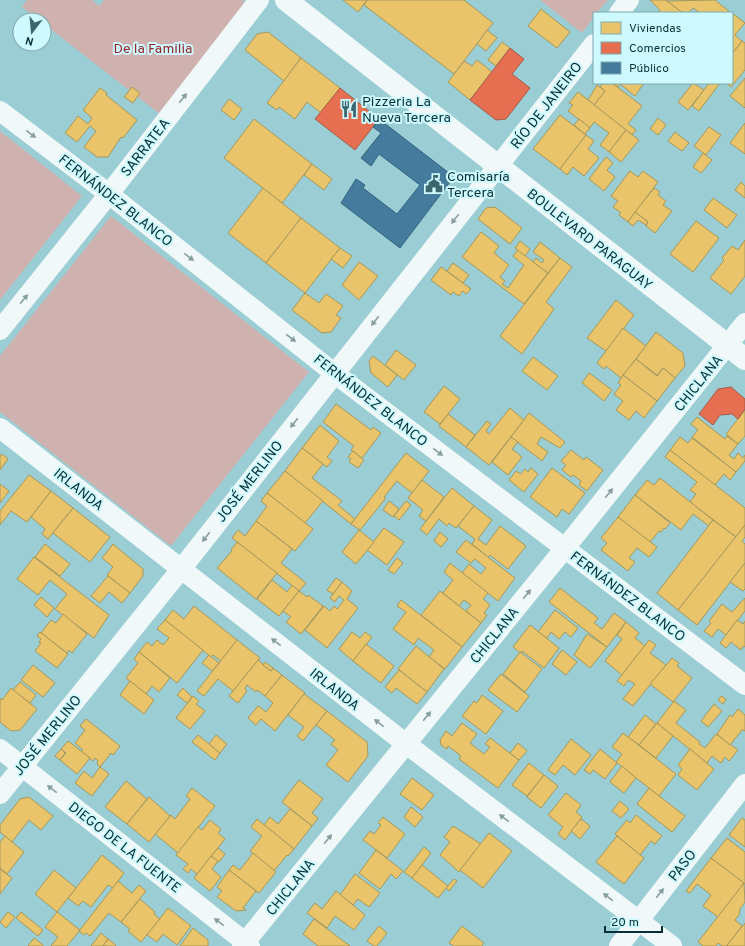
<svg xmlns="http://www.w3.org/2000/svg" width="745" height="946" viewBox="0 0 745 946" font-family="Overpass,sans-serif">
<rect width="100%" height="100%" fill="#9bced4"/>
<g fill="#cfb2b0">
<polygon points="27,0 92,0 99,6 104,0 244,0 243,7 161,115 44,24 44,20 39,20 22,7"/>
<polygon points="540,0 608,0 597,13 594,13 594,17 582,33"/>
<polygon points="0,131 82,196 0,300"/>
<polygon points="111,216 309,372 171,546 0,412 0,356"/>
</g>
<g fill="#e9c46a" stroke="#a5985a">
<polygon points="343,0 367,0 358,12"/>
<polygon points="367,0 464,0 493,23 454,74 364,5"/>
<polygon points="650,0 666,0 683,13 658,13 660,10"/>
<polygon points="715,0 731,13 700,13 693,8 688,13 683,13 667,1"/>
<polygon points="541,9 570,32 557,48 528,26"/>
<polygon points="732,13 745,23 735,35 742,41 732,54"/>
<polygon points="487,30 497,38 486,51 477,44"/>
<polygon points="268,32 301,58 284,81 245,50 257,34"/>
<polygon points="742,41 745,43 745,70 731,87 726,83 732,83 732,54"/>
<polygon points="502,42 510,48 496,66 488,60"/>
<polygon points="301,58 340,88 321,113 307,102 295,119 279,107 277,110 267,103"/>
<polygon points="477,60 492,72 470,100 448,82 464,61 472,66"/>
<polygon points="745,78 745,108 730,96"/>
<polygon points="603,83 612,83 642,106 628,124 636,130 632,135 594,105 605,91 600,87"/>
<polygon points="612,83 644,83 635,96 620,84 618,87"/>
<polygon points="693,83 704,90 688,110 678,102"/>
<polygon points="709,83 720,83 699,111 692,106"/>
<polygon points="597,85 605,91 594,105 588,100"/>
<polygon points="132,87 140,93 133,103 124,97"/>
<polygon points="100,88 107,93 106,95 137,120 123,138 121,137 108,157 97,157 84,147 96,131 90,126 77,142 65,133 78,116 88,124 92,118 83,110"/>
<polygon points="578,92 626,130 609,152 600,145 609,133 594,122 590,128 568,111 573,105 569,103"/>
<polygon points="229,99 242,109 234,120 221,110"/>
<polygon points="560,115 586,135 560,169 533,149"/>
<polygon points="658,118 666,125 658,135 650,129"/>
<polygon points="254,119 312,164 282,203 224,158"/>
<polygon points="579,119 590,128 585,134 574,125"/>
<polygon points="745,123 745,154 730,143"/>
<polygon points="709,127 721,135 706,155 694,146"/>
<polygon points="626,130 639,140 621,162 609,152"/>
<polygon points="675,132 689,143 682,151 668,141"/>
<polygon points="586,135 594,141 588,149 599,158 584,176 573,167 567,175 560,169"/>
<polygon points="703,153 712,160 701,173 693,167"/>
<polygon points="606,157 613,163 607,170 615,177 604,191 589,179"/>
<polygon points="312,164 332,179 324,190 304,175"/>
<polygon points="630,171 638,177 643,171 658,182 628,222 619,215 621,213 613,207 618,201 611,196"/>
<polygon points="741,182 745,186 745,198 735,190"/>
<polygon points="263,188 301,218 266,263 228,233"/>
<polygon points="654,188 660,192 658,195 666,201 663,205 672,211 655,233 646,226 648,222 635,212"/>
<polygon points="713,198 737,215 727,228 704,210"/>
<polygon points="495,207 522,228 510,244 478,219 486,208"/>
<polygon points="635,212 648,222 646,225 638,220 633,226 628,222"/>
<polygon points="301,218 340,248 305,293 266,263"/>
<polygon points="696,221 719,238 693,272 670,254"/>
<polygon points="481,232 499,246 494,253 509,265 500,277 505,281 502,284 508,288 524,265 513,256 518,250 548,273 524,304 462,257"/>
<polygon points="745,240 745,276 731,294 710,278 724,260 722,258 732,246 738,250"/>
<polygon points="520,241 530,249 525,256 515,248"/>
<polygon points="540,242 560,258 548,273 533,262 536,258 542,263 544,260 533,252"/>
<polygon points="340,248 352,256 343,268 331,259"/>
<polygon points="560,258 572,267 546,302 554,309 522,354 500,336"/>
<polygon points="359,262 378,276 359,300 342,285"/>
<polygon points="453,263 469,275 463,283 447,271"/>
<polygon points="441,267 471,289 466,294 463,291 459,296 453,292 451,295 431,280"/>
<polygon points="305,293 319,303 326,294 343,306 336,315 341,318 331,332 322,333 292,310"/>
<polygon points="616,300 634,315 606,351 587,338"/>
<polygon points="623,328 646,346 621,378 606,366 604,369 597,363"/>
<polygon points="656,332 683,353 685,366 675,378 663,368 657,375 636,359"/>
<polygon points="396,350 416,365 404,380 385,365"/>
<polygon points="373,356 397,375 388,387 371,373 369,361"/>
<polygon points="533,357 558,376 547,390 522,371"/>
<polygon points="636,359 657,376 663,368 675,378 657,401 623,375"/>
<polygon points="589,373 612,390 604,401 582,383"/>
<polygon points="623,375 657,401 644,418 636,411 629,420 616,410 623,401 614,394 621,385 618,383"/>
<polygon points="444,386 460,399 440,424 424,412"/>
<polygon points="336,404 371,430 373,427 381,433 362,458 351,450 354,446 323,422"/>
<polygon points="510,408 524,420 489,465 466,447 487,421 491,424 486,431 489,434"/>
<polygon points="745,410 745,436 738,444 726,434"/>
<polygon points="529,413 565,442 560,448 541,437 537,444 548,452 542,461 511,437"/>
<polygon points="448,414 475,435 466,447 439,426"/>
<polygon points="697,417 725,439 727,436 738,444 729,455 734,459 738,453 743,458 745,455 745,461 736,472 692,437 698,430 691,424"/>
<polygon points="320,425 339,441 327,457 332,461 327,467 302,448"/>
<polygon points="511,437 518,442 512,449 522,457 508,475 492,462"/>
<polygon points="680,437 688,443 692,438 736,472 730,480 724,474 715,485 670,450"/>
<polygon points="302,448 323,464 312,478 342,501 338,505 355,519 351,524 285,471"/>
<polygon points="571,450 584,460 586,457 603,470 587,491 579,485 581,481 573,475 571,477 562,470 566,465 561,461"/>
<polygon points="670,450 745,508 745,525 736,537 690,502 696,494 690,490 697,482 665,457"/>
<polygon points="353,451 364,460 358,468 349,462 351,459 348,457"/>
<polygon points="406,453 429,471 412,493 397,481 384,497 386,498 360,530 351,524"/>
<polygon points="2,454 8,459 0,470 0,456"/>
<polygon points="531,468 538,474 524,492 509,480 516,471 521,474 525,469 528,472"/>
<polygon points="552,468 585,493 569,514 562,509 557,517 530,497"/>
<polygon points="285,471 323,501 305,523 267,493"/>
<polygon points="29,475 51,491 27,522 11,511 0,525 0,511"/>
<polygon points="660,478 713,520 709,526 693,514 681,530 635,495 647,480 654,485"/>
<polygon points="422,480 444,497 426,521 419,516 423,510 408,498"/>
<polygon points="0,484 9,491 0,503"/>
<polygon points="452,488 474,506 456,528 449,523 447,526 439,519 427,535 420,529"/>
<polygon points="51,491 73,508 48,539 42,534 45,529 31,517"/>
<polygon points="267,493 313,529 295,551 256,521 267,506 261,501"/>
<polygon points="635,495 670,523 665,529 664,528 661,532 659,531 650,542 618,517"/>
<polygon points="389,501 399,509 393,517 383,510"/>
<polygon points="406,501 411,505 399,520 394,516"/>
<polygon points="474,506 492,520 478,539 486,545 500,526 526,546 508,569 490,555 488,557 472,544 475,539 458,526"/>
<polygon points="73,508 110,537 90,562 53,533"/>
<polygon points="618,517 657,547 649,557 637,548 629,558 635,562 628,571 601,550 607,543 601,538"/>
<polygon points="713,520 736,537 678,610 657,593"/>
<polygon points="256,521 292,549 281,563 306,583 299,591 232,538 238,530 245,536"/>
<polygon points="745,525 745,537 742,541 745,544 745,563 697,625 678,610"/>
<polygon points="384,528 404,542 387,565 367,550"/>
<polygon points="359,530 374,542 356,564 342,552"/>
<polygon points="440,532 448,539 441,547 434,541"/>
<polygon points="466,540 515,578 498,601 462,573 469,564 481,574 486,568 475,559 471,563 456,552"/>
<polygon points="237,542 277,573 256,599 217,568 232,551 231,550"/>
<polygon points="45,544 70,564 60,576 35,557"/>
<polygon points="113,544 143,569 143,576 130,593 107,575 113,567 102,558"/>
<polygon points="34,557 109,615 94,638 55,609 67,594 50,580 38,595 17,579"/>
<polygon points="397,558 403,563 394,574 388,570"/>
<polygon points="450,563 488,593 483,599 490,605 484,613 487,615 481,623 466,611 471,605 464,600 459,606 443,593 453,580 444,572"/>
<polygon points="745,563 745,589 743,591 730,582"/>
<polygon points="108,576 130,593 122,603 109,592 100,603 91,596"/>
<polygon points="336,578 342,582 333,594 327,590"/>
<polygon points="272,580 287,592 292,585 299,591 279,616 257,599"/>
<polygon points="342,582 352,591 347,599 358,608 327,648 305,630 324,606 330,611 334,606 337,609 344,600 339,596 335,602 330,598"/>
<polygon points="560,588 598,618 594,623 602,629 614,613 626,622 607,647 549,602"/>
<polygon points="299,591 307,597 308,595 323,606 301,634 286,622 291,617 283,611"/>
<polygon points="440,591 481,623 462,647 421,615"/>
<polygon points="41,597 54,608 47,617 34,605"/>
<polygon points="745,598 745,611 726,635 718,629 712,637 704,631 711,623 709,621 722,604 732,612"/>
<polygon points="401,600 462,647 445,669 429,657 434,650 418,638 414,645 393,629 406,612 397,606"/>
<polygon points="194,606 237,640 221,661 213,655 211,657 165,620 173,610 184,619"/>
<polygon points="555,610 578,628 571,637 565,632 559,639 551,632 547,638 538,632"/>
<polygon points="63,614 87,634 72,653 69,650 67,653 41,633 51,620 56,623"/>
<polygon points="165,620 203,650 177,683 139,652 147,642 152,646 157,640 163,645 169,638 157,629"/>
<polygon points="737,620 743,624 745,621 745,647 743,646 741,650 731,642 726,648 720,643"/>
<polygon points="626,622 639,633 635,638 645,646 622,675 605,661 622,639 617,635"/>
<polygon points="530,625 559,648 544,668 522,651 521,653 513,647"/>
<polygon points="40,632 68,654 57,668 35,651 41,643 39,642 41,639 37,636"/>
<polygon points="352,632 360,638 365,632 372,637 353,661 339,649"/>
<polygon points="587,634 607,647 590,668 574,655"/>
<polygon points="237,640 260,658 233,691 218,679 204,696 197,691"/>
<polygon points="649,640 656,645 650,653 666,665 633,706 623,699 635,684 628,680 624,686 617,681"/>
<polygon points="366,644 394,666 381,683 353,661"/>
<polygon points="416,646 444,669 427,692 398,669"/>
<polygon points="562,650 577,662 566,675 552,664"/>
<polygon points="139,652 170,678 159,692 152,686 146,694 126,678 138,663 134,659"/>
<polygon points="520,652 542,669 525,692 503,674"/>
<polygon points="209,655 219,663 212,671 202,663"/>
<polygon points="672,658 679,663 677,666 692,678 673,702 650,684"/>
<polygon points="258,660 271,671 273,668 282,675 265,696 257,690 256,692 247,685 245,689 247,691 238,703 229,696"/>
<polygon points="265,662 273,668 271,671 263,665"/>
<polygon points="33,665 55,683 43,697 21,680"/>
<polygon points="399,670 427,692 417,704 396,688 392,693 385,687"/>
<polygon points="501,674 529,696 517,712 488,690"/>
<polygon points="282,675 305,693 275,731 261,719 256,725 248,718 258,706 266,712 273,703 265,696"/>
<polygon points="130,681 154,700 144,714 120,695"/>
<polygon points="20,682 36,695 30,703 13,690"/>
<polygon points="11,688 37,709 20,730 11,731 0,722 0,698 2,700"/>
<polygon points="183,688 192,697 187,703 177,695"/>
<polygon points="304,694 327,711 303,741 297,736 304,727 288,715"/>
<polygon points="482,695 503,711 486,734 462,716 474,701 477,703"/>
<polygon points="193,696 199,701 196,704 205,711 190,729 176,718"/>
<polygon points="721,696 726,699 723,704 718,700"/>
<polygon points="674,701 686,710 676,723 700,742 699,744 705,748 716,734 738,750 729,761 725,757 721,763 712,756 707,763 657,723"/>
<polygon points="714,704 722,711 708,727 701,721"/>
<polygon points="738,709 745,715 745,731 742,730 730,745 717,734 730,715 732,717"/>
<polygon points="327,711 367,742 368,756 348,782 326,765 338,750 331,744 335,740 316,725"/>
<polygon points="645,715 656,724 639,745 628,737"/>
<polygon points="86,719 120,746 113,755 111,753 100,767 97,764 98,761 95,758 93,761 81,752 83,750 75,743 85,730 80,726"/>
<polygon points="462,723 477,734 470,743 484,754 490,747 485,744 490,738 519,760 498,788 459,759 461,756 448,746 447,749 441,745 440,740 446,731 452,736"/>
<polygon points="657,723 673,736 656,758 639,745"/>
<polygon points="623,733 676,774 659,796 616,762 622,754 612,747"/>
<polygon points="198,735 220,753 215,760 192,742"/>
<polygon points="216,735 227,744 220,753 209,744"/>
<polygon points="571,739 591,755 575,775 563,765 555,775 548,770"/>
<polygon points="68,741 90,758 77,774 60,760 66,753 61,749"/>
<polygon points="518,743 527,751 519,760 510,753"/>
<polygon points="61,749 65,753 60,760 55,756"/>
<polygon points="600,749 617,763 605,779 593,770 590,774 584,770"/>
<polygon points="690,749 714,769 697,790 678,775 682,769 678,765"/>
<polygon points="529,763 544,775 527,796 512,785"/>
<polygon points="622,766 636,778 624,793 610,782"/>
<polygon points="100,767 109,774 92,796 75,783 84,771 92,778"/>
<polygon points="544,775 558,786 541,808 527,797"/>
<polygon points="412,778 434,795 422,810 400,794"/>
<polygon points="299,780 323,799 312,813 318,818 312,826 282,802"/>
<polygon points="126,781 147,799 127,824 105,807"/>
<polygon points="192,788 215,806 178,853 155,834 171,815 175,819 190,799 186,796"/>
<polygon points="649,788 685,816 672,832 637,804"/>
<polygon points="566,793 581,805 576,812 582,817 565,840 558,834 563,827 548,815"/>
<polygon points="29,797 53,816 41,830 29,820 12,842 0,832 0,825 20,799"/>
<polygon points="149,797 170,816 149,842 127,824"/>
<polygon points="620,801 629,809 621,818 612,811"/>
<polygon points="411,807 423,817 415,827 404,817"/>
<polygon points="290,809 312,826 294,849 264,825 270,817 278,824"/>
<polygon points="636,815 662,836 655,844 651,841 640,855 615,834 627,820 630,823"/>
<polygon points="383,817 405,834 387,858 363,840 370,831 374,834 381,825 378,823"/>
<polygon points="742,818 745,820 745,847 729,835"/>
<polygon points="257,819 294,849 288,856 287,855 274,871 250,851 262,836 251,827"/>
<polygon points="581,819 590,826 580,839 571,831"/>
<polygon points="210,820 221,829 218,833 225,839 197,874 191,869 188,873 183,869 188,864 176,855 198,827 202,830"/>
<polygon points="453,826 481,844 459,872 440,855 450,842 444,837"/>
<polygon points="489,833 512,851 483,888 460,870"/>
<polygon points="5,836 24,852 7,874 0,868 0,842"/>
<polygon points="617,836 644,858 624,884 596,862"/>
<polygon points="727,838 745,852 745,884 711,858"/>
<polygon points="424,847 431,853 412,878 404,872"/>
<polygon points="218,848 225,854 219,862 211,856"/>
<polygon points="376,850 403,871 396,879 391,874 380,889 359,873"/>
<polygon points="253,853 276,872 259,893 229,870 233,865 240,870"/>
<polygon points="102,855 124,873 113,888 108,885 91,907 83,901 78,906 68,898"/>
<polygon points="211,856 218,861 212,869 221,877 210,891 194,878"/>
<polygon points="711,858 744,883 718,917 703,906 711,895 697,884 690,893 686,891"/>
<polygon points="422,865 448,886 438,898 412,878"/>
<polygon points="0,869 12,878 0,894"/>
<polygon points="54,870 76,888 57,912 35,894"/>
<polygon points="229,870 256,891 243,908 246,910 236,911 217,897 222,891 217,887"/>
<polygon points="355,874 380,893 369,907 358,899 353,905 340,895"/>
<polygon points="454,879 457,881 449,891 446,888"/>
<polygon points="118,881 132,893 139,885 146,891 121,922 109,913 90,936 86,933 84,935 79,931"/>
<polygon points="744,883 745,902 740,909 739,915 735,920 742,926 727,946 722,946 718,943 716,946 703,946 698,942"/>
<polygon points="336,891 365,915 354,930 335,916 327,928 307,913 315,903 322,909"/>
<polygon points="140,899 155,912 154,914 160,919 141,942 128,931 130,929 121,922"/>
<polygon points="168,908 191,926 177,945 163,934 157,942 147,935"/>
<polygon points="8,912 15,917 6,928 0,922"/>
<polygon points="21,912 43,930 38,936 16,918"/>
<polygon points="57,912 80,930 67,946 51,946 58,937 45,927"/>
<polygon points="314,919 350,946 318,946 303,934"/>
<polygon points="745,923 745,946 728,946 727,945"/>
<polygon points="379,926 387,933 377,946 374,946 367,941"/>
<polygon points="462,926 484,943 482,946 454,946 449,943"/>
<polygon points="193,928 208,940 208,946 180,946"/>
<polygon points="101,933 108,939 103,946 91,946"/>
<polygon points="34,938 43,945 43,946 28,946"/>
<polygon points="108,939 116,945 115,946 103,946"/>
</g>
<g fill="#e76f51" stroke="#a45c49">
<polygon points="510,48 524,59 512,74 530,88 506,119 496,120 470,100"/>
<polygon points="340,88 379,119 355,150 315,119"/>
<polygon points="731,387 745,399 745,409 738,419 732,414 720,415 713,425 699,414 718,389"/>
</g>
<polygon fill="#457b9d" stroke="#32647e" points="379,119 449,173 450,182 400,248 341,203 356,179 365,185 363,188 397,214 420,185 379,154 371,166 361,158 381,133 373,127"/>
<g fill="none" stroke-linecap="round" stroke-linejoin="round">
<g stroke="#f0f8f9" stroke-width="20">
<polyline points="619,13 629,0"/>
<polyline points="0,111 109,194 334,373 745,685"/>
<polyline points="0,330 109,194 259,0"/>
<polyline points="0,428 405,743 672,946"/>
<polyline points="0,749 250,946"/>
<polyline points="0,794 182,568 594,44"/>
<polyline points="242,946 565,548 745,323"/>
<polyline points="619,946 745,784"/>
</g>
<polyline stroke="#f0f8f9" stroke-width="22" points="286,0 745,359"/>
</g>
<defs><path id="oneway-solid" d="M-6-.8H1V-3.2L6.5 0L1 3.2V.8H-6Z"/></defs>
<g fill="#879ea1">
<use href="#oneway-solid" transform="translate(183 98) rotate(-52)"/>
<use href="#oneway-solid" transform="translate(31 134) rotate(38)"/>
<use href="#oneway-solid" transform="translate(455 219) rotate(128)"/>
<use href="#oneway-solid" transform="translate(189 257) rotate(38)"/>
<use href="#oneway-solid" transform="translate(24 299) rotate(-51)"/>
<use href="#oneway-solid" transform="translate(375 321) rotate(128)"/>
<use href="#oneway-solid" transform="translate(291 338) rotate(38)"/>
<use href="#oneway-solid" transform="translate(294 423) rotate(128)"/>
<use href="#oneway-solid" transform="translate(438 452) rotate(37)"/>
<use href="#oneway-solid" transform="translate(609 493) rotate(-51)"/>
<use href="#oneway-solid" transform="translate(206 537) rotate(128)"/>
<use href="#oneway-solid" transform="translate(527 594) rotate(-51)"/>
<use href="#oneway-solid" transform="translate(276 642) rotate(-142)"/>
<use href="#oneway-solid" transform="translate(427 716) rotate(-51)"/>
<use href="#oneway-solid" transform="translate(379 723) rotate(-142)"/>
<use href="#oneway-solid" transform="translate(52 789) rotate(-142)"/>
<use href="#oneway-solid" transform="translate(504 818) rotate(-143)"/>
<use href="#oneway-solid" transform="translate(328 839) rotate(-51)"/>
<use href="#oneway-solid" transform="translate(660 893) rotate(-52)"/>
<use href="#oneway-solid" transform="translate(608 897) rotate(-143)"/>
<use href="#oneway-solid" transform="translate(219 922) rotate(-142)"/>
</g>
<defs>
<g id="restaurant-bare" transform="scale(1.38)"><path d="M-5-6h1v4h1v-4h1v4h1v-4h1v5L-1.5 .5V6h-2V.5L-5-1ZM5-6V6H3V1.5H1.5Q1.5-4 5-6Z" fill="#3a676d" stroke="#cefaff" stroke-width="2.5" paint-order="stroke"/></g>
<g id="civic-bare" transform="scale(1.38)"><path d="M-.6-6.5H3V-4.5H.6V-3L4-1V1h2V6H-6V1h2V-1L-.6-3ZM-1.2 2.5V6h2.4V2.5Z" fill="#3a676d" stroke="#cefaff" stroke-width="2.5" paint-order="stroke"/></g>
</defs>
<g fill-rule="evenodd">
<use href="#restaurant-bare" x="349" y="109"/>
<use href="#civic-bare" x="434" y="184"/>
</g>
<g text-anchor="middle" stroke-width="4" stroke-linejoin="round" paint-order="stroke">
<g font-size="14" fill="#942527" stroke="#cefaff">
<text x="153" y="53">De la Familia</text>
</g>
<g font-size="14" fill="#063035" stroke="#cefaff" text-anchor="start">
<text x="362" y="106">Pizzeria La<tspan x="362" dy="16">Nueva Tercera</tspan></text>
<text x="447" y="181">Comisaría<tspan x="447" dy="16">Tercera</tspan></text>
</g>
<g font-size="14" fill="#063035" stroke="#cefaff">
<text transform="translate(546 105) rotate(-52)" y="5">RÍO DE JANEIRO</text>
<text transform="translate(145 147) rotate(-52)" y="5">SARRATEA</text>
<text transform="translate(116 200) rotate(38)" y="5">FERNÁNDEZ BLANCO</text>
<text transform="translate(590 239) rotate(38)" y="5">BOULEVARD PARAGUAY</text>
<text transform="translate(698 383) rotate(-51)" y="5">CHICLANA</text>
<text transform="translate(371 400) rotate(38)" y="5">FERNÁNDEZ BLANCO</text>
<text transform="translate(249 481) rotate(-52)" y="5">JOSÉ MERLINO</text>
<text transform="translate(79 489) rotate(38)" y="5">IRLANDA</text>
<text transform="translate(628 596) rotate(37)" y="5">FERNÁNDEZ BLANCO</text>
<text transform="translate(494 635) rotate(-51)" y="5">CHICLANA</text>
<text transform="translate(335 689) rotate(38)" y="5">IRLANDA</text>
<text transform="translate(47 735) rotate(-51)" y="5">JOSÉ MERLINO</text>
<text transform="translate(125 847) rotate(38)" y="5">DIEGO DE LA FUENTE</text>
<text transform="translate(682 865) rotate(-52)" y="5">PASO</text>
<text transform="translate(290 887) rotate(-51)" y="5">CHICLANA</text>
</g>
</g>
<rect x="593" y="12" width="140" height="72" fill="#cefaff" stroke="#7ea9ae"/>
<rect x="601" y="22" width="20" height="12" fill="#e9c46a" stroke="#7ea9ae"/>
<text x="629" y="32" font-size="12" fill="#063035">Viviendas</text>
<rect x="601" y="42" width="20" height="12" fill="#e76f51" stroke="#7ea9ae"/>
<text x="629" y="52" font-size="12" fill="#063035">Comercios</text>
<rect x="601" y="62" width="20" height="12" fill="#457b9d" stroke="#7ea9ae"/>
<text x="629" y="72" font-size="12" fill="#063035">Público</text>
<g transform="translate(32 32) rotate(196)"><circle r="19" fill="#cefaff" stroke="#7ea9ae"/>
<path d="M0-3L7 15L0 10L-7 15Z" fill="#3a676d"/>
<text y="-6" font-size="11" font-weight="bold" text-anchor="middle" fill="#063035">N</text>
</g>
<path d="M605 926v6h57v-6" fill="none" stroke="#063035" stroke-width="2"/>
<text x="611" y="926" font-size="12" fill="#063035" stroke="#cefaff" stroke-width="3" paint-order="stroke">20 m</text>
</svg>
